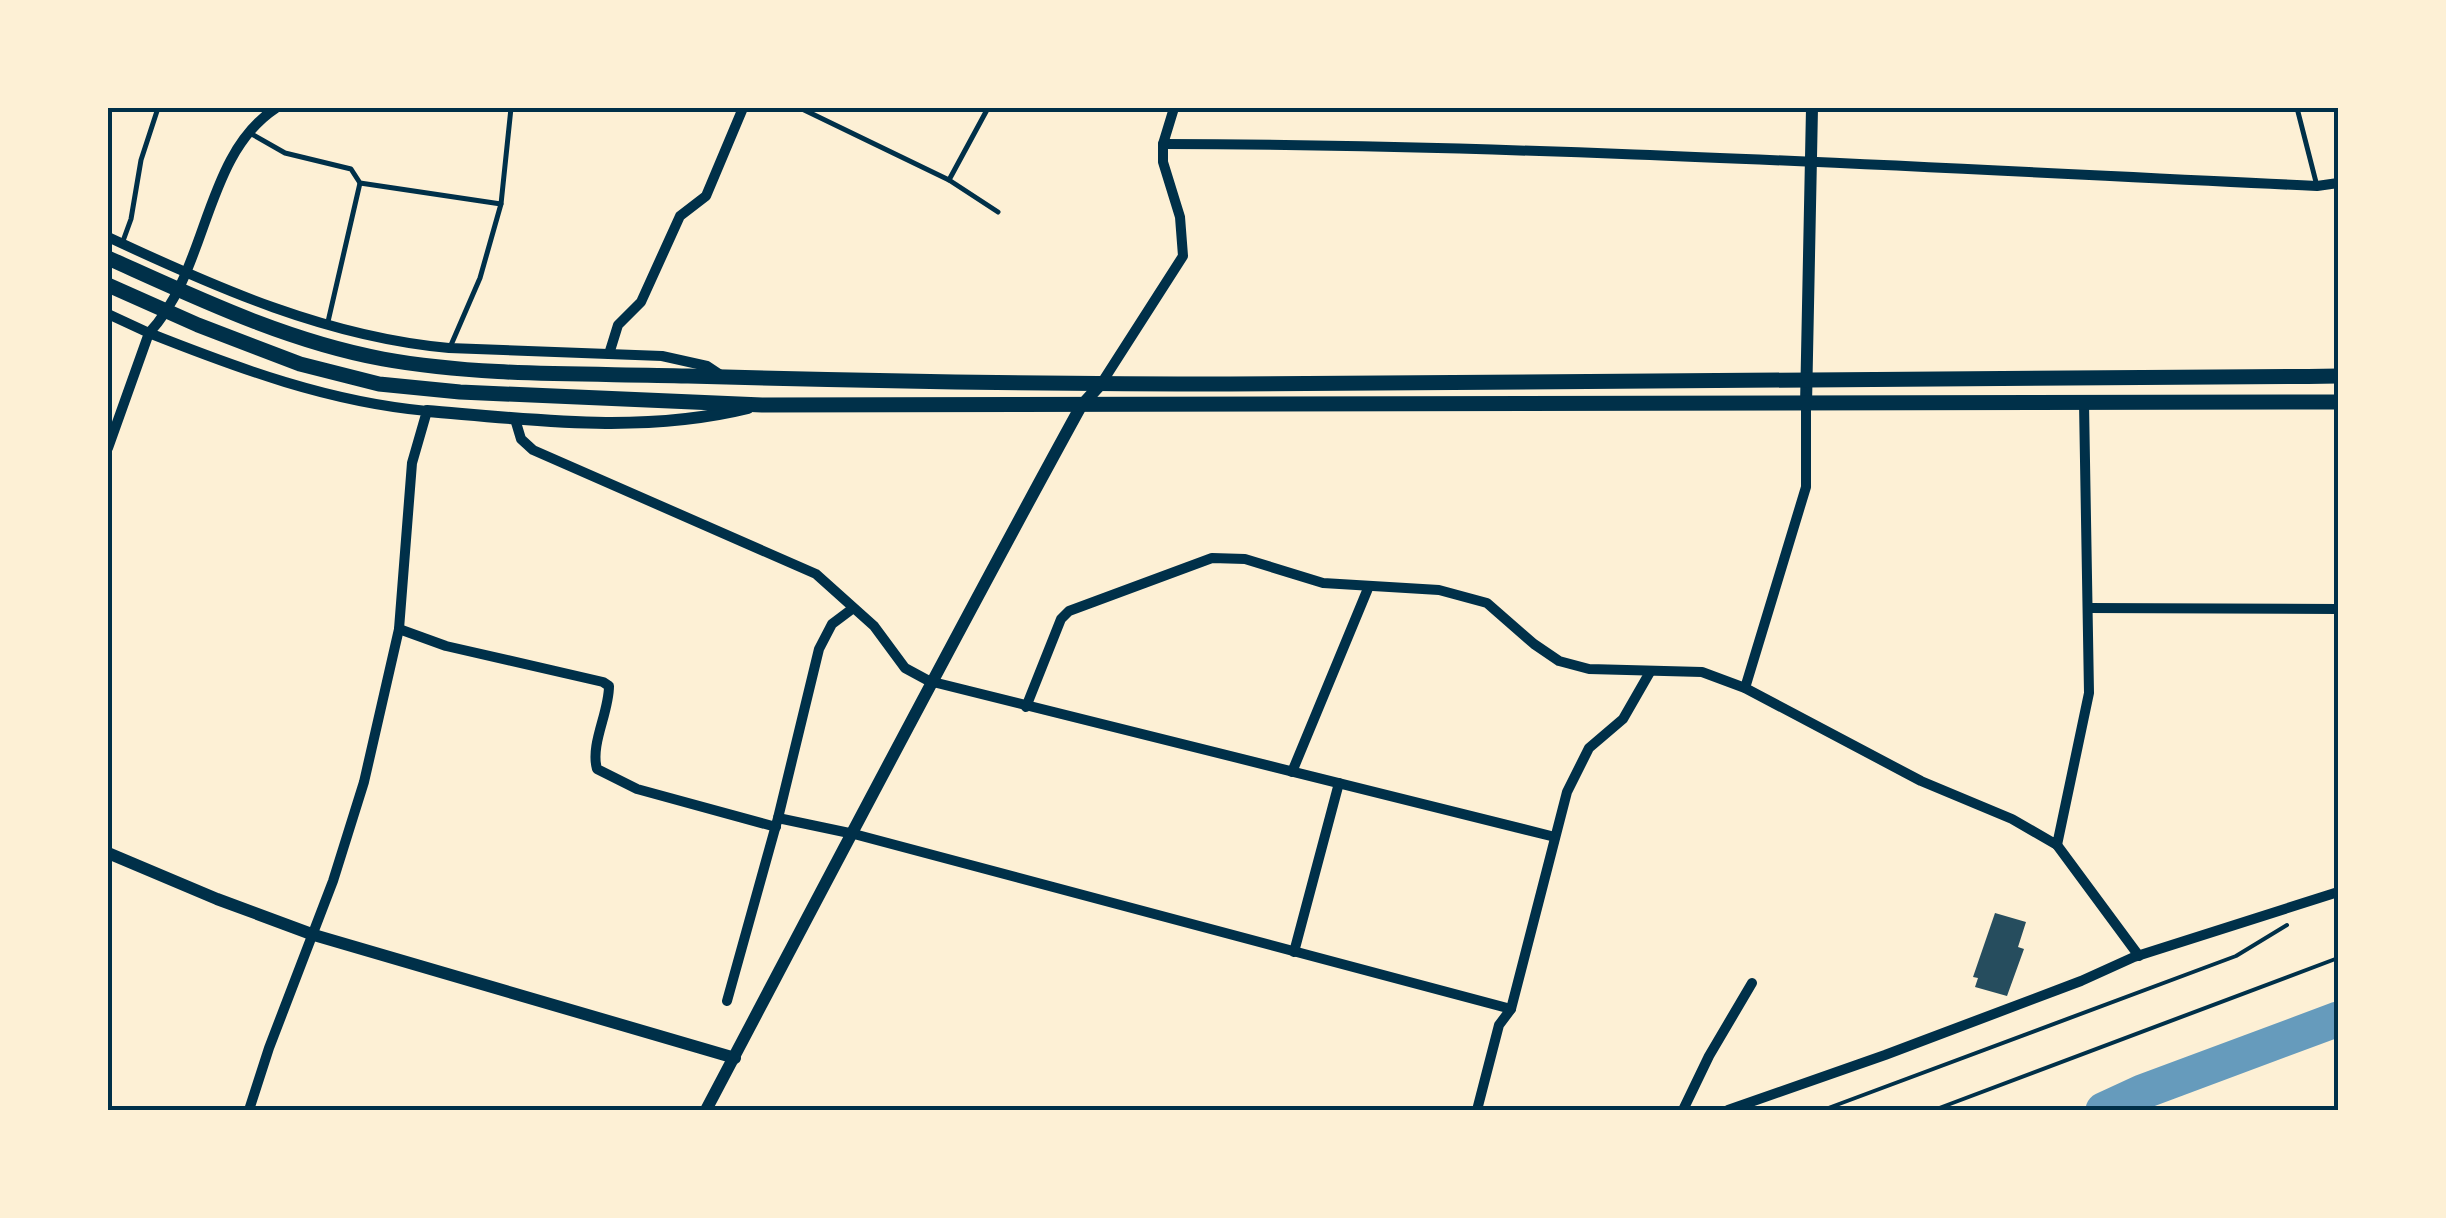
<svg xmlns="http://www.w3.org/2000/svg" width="2446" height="1218" viewBox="0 0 2446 1218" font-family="'PT Sans',sans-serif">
<rect width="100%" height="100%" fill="#fdf0d5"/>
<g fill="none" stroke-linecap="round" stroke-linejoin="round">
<polyline stroke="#669bbc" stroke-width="35" points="2103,1110 2142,1092 2338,1019"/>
</g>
<polygon fill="#264d5e" points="1995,913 2026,922 2018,947 2024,949 2007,996 1975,987 1978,978 1973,977"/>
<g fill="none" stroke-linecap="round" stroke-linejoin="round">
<g stroke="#003049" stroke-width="4">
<polyline points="1823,1110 2236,956 2287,925"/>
<polyline points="1934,1110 2338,958"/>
</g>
<g stroke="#003049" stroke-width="5">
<polyline points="800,108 949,180 998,212"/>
<polyline points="2297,108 2317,186"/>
<polyline points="250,133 285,153 351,169 360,183 501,204"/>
<polyline points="949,180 988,108"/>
<polyline points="123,241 131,219 141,160 158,108"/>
<polyline points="327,326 360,183"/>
<polyline points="451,345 480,278 501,204 511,108"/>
</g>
<g stroke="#003049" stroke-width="10">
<path d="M 1163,144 C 1548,145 1933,168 2317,186 L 2338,183"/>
<path d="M 108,237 C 217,288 327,337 449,348 L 662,356 L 707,366 L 722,376"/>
<polyline points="108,314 149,333 108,448"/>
<polyline points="609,354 618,325 641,302 680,216 706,196 743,108"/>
<polyline points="1101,384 1183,256 1180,217 1163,162 1163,144 1174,108"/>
<polyline points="515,419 521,439 533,450 816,574 874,626 905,668 929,681 1555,837"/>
<polyline points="2088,608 2338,609"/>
<path d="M 399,629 L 446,646 L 603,682 L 609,686 C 609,713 590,744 597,769 L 637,789 L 776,827"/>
<polyline points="1745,688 1806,487 1806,405"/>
<polyline points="1026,707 1061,619 1069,611 1212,558 1245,559 1323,583 1439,590 1487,603 1534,644 1559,661 1589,669 1702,672 1745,688 1921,781 2012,819 2057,845 2089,693 2084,403"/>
<polyline points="1292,772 1369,586"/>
<polyline points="778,818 854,834 1511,1009"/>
<polyline points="2057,845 2139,956"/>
<polyline points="1294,952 1339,783"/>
<polyline points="727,1001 778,818 819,649 832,624 852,609"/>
<path d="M 249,1110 L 269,1048 L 333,881 L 364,782 L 399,629 L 412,463 L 427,411 C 329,402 240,369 149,333 C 209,269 203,156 276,108"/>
<polyline points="1477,1110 1499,1025 1511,1009 1567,792 1589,748 1623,719 1650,672"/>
<polyline points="1683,1110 1709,1056 1752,983"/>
<polyline points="1728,1110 1885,1055 2081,981 2134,957 2338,892"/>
</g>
<g stroke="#003049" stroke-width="12">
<polyline points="1806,405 1812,108"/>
<path d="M 427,411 C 534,420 643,434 748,408"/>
<polyline points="108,853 217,899 314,935 735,1058"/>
<path d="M 706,1110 C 830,875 953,639 1081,406 L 1101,384"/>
</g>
<g stroke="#003049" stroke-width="15">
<path d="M 108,258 C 197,298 286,341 383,359 C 483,377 587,373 688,376 C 868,381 1049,384 1230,384 C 1600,384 1969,381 2338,376"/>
<polyline points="108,285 198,325 300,364 379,384 460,392 762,405 2338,402"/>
</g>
</g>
<rect width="2446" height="1218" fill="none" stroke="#fdf0d5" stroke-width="220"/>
<rect x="110" y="110" width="2226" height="998" fill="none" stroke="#003049" stroke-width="4"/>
</svg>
